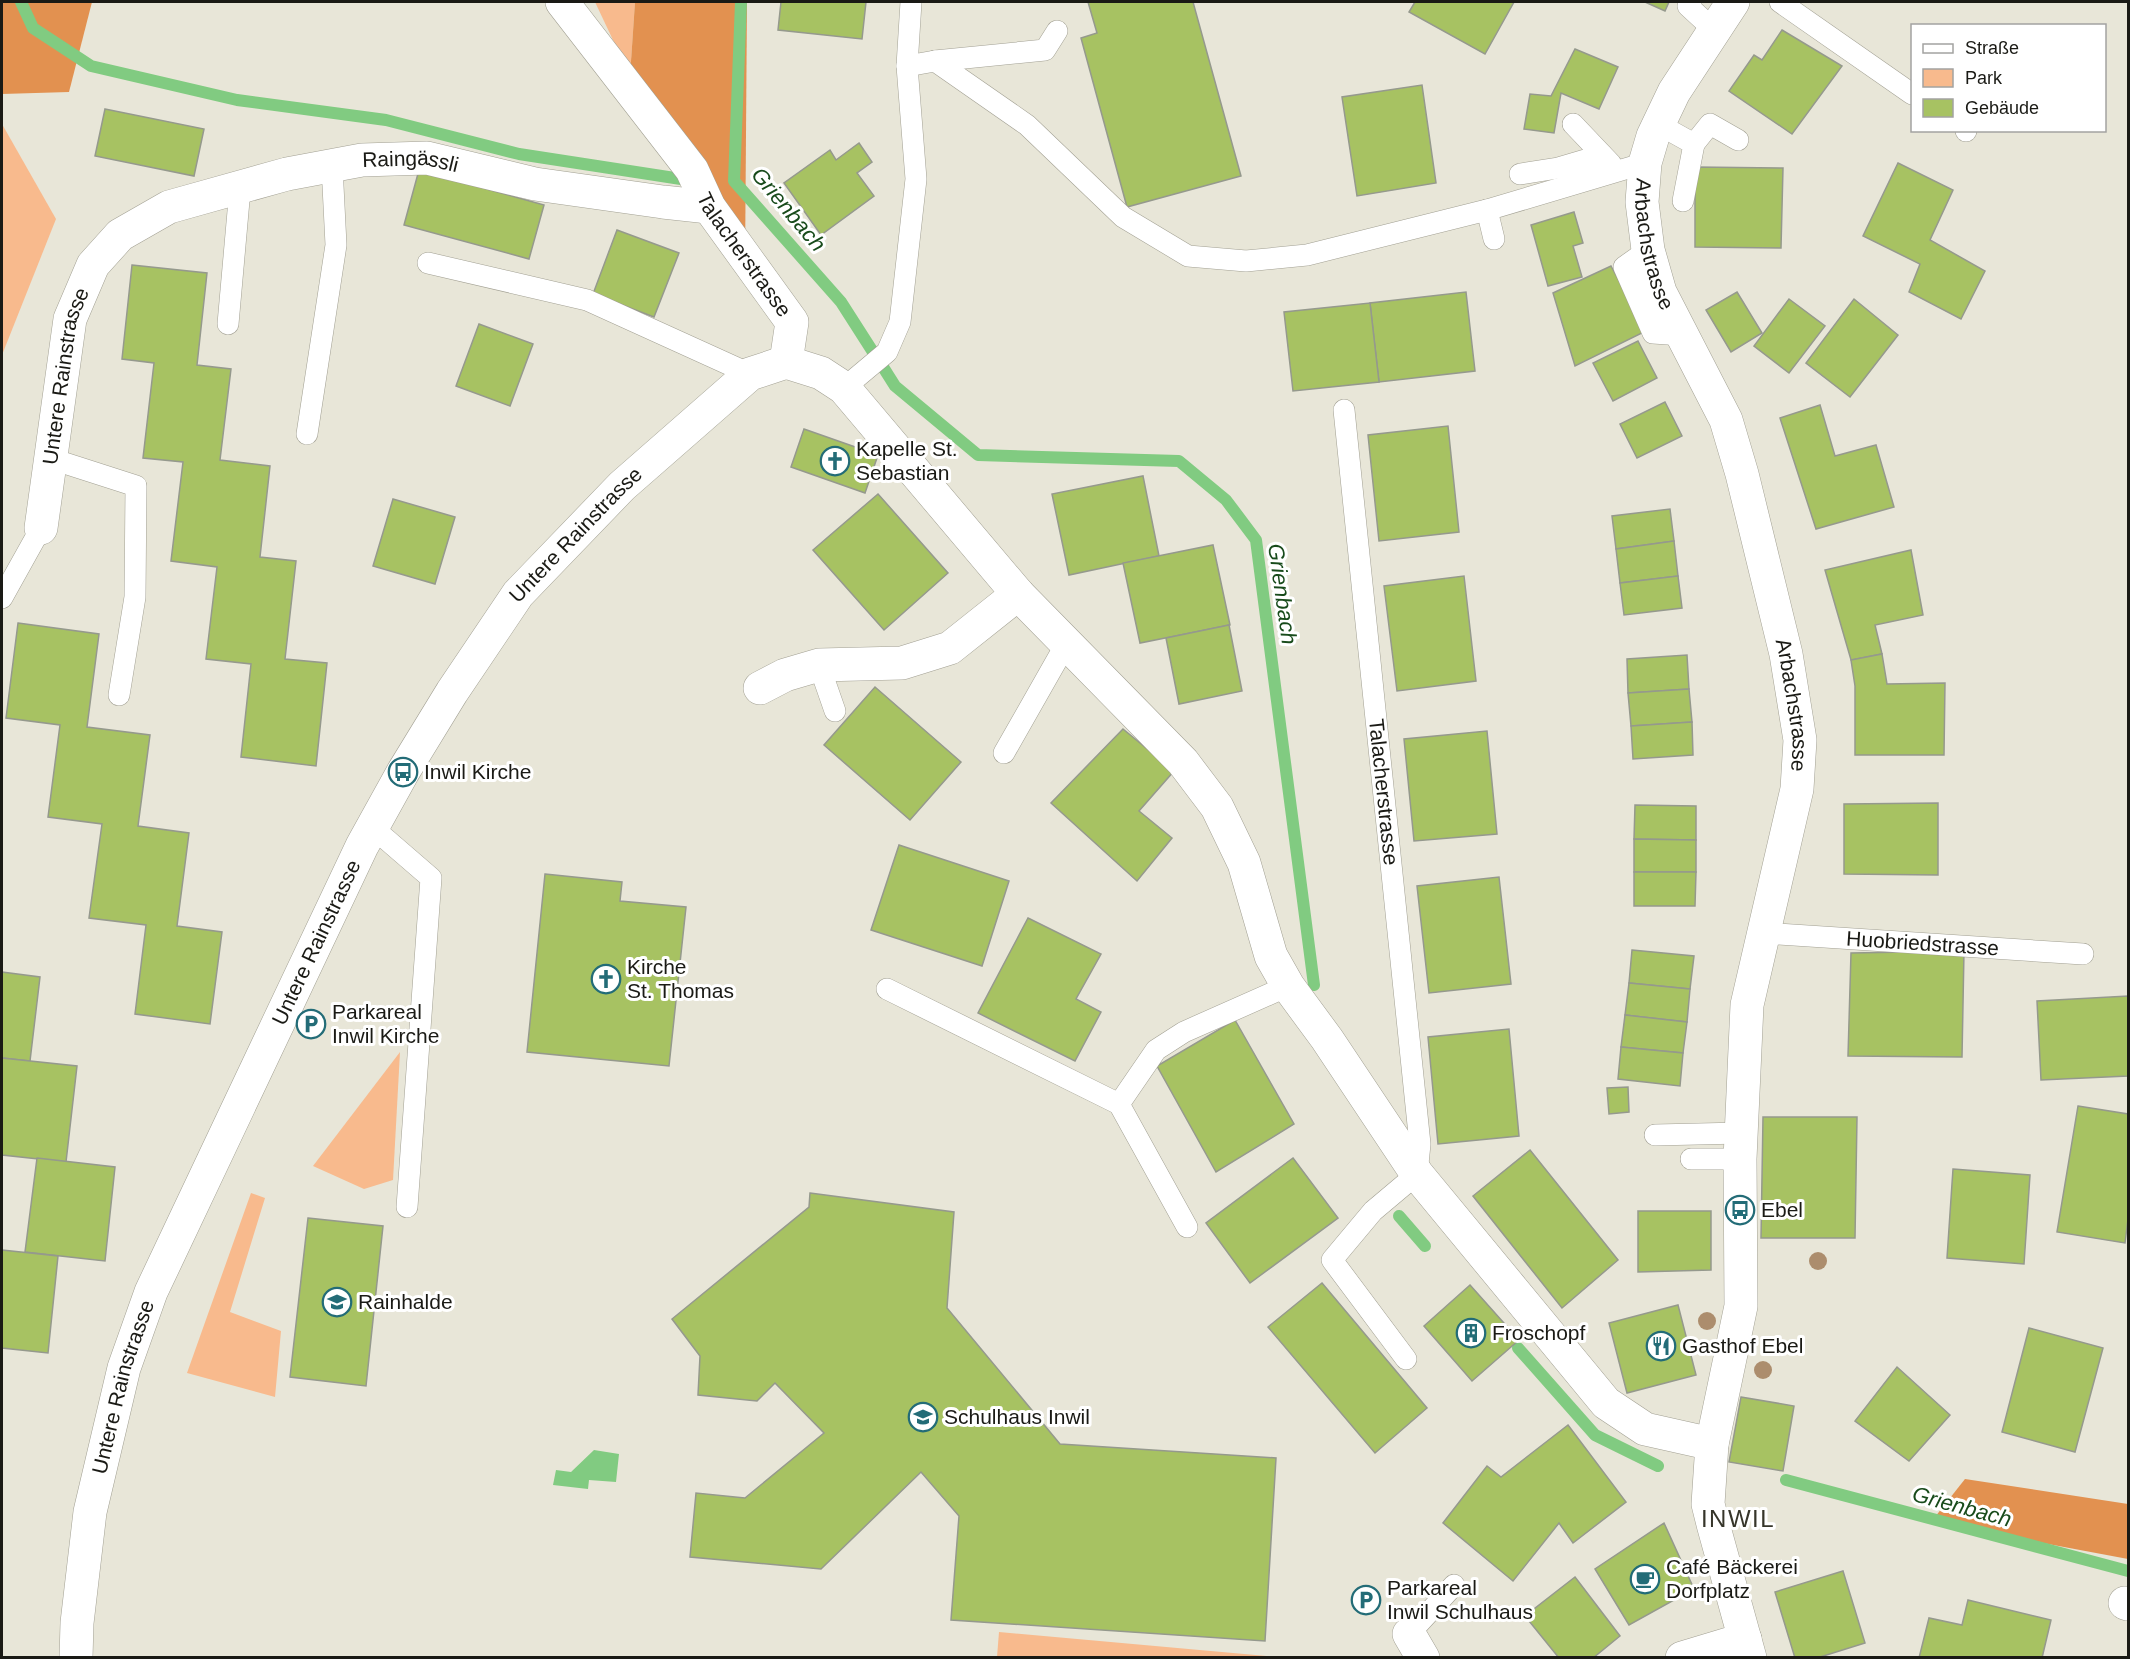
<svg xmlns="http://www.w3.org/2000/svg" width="2130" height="1659" viewBox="0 0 2130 1659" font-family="Helvetica,sans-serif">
<rect width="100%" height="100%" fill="#e8e6d8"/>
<g fill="#f8ba8d">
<polygon points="595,2 635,2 630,76"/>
<polygon points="2,124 56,219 2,355"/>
<polygon points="400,1052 393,1180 364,1189 313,1166"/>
<polygon points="251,1193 265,1198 230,1312 281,1331 275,1397 187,1373"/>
<polygon points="999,1632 1278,1657 997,1657"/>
</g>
<g fill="#e29150">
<polygon points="2,2 92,2 69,92 2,94"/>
<polygon points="635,2 747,2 745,268 630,76"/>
<polygon points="1965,1479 2128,1504 2128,1559 1931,1522"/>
</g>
<polygon fill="#81cb81" points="594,1450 619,1454 616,1482 589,1480 588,1489 553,1485 556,1470 571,1472"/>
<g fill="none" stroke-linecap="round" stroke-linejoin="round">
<g stroke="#81cb81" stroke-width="12">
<polyline points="21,2 33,28 91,66 237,100 386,120 519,154 681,179"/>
<polyline points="741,2 734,181 841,302 873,352"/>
<polyline points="883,367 895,386 978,455 1179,461 1226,500 1256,540 1314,985"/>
<polyline points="1399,1216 1425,1246"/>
<polyline points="1518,1348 1595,1435 1658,1466"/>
<polyline points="1786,1480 2128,1571"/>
</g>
</g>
<g fill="#a7c262" stroke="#95998d" stroke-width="1.5">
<polygon points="781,2 866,2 862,39 778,30"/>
<polygon points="1088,2 1193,2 1241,176 1127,207 1081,38 1097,33"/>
<polygon points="1415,2 1514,2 1485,54 1409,12"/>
<polygon points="1645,2 1669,2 1665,11"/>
<polygon points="1782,30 1842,66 1792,134 1729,91 1754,55 1762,60"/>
<polygon points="1575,49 1618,67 1599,109 1561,93 1554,133 1524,129 1530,94 1551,96"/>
<polygon points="1422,85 1436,183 1357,196 1342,97"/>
<polygon points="105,109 204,129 194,176 95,156"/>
<polygon points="859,143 872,162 857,173 874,196 821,235 784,183 830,150 836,160"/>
<polygon points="1898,163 1953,190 1930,240 1985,271 1961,319 1909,292 1920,264 1863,236"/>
<polygon points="1695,167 1783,168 1781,248 1695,247"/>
<polygon points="419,170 544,205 529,259 404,225"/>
<polygon points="1574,212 1583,243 1573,246 1582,277 1548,286 1531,225"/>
<polygon points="617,230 679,253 654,317 593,294"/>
<polygon points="132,265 207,273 197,365 231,369 220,460 270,466 260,557 296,561 285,659 327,663 316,766 241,757 251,664 206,659 217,567 171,561 183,462 143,458 154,363 122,359"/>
<polygon points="1611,266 1646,331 1575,366 1553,293"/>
<polygon points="1466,292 1475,371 1379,382 1370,303"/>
<polygon points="1737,292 1762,333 1731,352 1706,310"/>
<polygon points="1789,299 1825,326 1789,373 1754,346"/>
<polygon points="1854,299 1898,335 1850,397 1806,363"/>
<polygon points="1370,303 1379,382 1293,391 1284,312"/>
<polygon points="479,324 533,344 510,406 456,386"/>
<polygon points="1638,341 1657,378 1613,401 1593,363"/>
<polygon points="1665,402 1682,436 1637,458 1620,424"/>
<polygon points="1820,405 1835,456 1876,445 1894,507 1816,529 1780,418"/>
<polygon points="1448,426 1459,532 1379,541 1368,435"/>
<polygon points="804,429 878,455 865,493 791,467"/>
<polygon points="1143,476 1159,556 1069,575 1052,494"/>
<polygon points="878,494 948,573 884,630 813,550"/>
<polygon points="393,499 455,517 435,584 373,566"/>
<polygon points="1670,509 1674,541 1616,549 1612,516"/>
<polygon points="1674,541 1678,576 1620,583 1616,549"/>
<polygon points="1213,545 1230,625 1140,643 1123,563"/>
<polygon points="1911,550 1923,615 1875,625 1882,654 1851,660 1825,570"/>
<polygon points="1464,576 1476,681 1397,691 1384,586"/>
<polygon points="1678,576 1682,608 1624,615 1620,583"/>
<polygon points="18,623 99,634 87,727 150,735 138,826 189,833 177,926 222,932 210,1024 135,1014 146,925 89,918 102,824 48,817 60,725 6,718"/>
<polygon points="1229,625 1242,691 1179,704 1166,638"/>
<polygon points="1882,654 1887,684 1945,683 1944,755 1855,755 1855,686 1851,660"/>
<polygon points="1687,655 1689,689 1628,693 1627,659"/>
<polygon points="875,687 961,762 910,820 824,745"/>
<polygon points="1689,689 1692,722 1631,726 1628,693"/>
<polygon points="1692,722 1693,755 1633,759 1631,726"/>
<polygon points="1123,729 1174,771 1139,811 1172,838 1137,881 1051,803"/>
<polygon points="1487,731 1497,834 1414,841 1404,739"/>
<polygon points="1938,803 1938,875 1844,874 1844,804"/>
<polygon points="1635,805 1696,806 1696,840 1634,839"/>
<polygon points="1634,839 1696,840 1696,872 1634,872"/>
<polygon points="899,845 1009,881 982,966 871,930"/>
<polygon points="1634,872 1696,872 1695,906 1634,906"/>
<polygon points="545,874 622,882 620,901 686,907 669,1066 527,1052"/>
<polygon points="1499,877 1511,984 1429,993 1417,886"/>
<polygon points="1028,918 1101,954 1076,999 1101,1012 1075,1061 978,1013"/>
<polygon points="1632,950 1694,956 1690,989 1629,983"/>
<polygon points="1964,951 1962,1057 1848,1056 1851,953"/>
<polygon points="2,972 40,977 30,1061 2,1058"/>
<polygon points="1629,983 1690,989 1687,1022 1625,1015"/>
<polygon points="2128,996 2128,1076 2041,1080 2037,1001"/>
<polygon points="1625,1015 1687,1022 1683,1053 1621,1047"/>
<polygon points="1235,1020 1294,1124 1216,1172 1157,1066"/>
<polygon points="1509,1029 1519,1136 1438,1144 1428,1037"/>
<polygon points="1621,1047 1683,1053 1680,1086 1618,1079"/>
<polygon points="2,1058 77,1066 66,1162 2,1155"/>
<polygon points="1628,1087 1629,1112 1609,1114 1607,1088"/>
<polygon points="2078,1106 2128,1114 2128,1219 2125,1243 2057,1232"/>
<polygon points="1763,1117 1857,1117 1855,1238 1761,1238"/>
<polygon points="1530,1150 1618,1260 1562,1308 1473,1196"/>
<polygon points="37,1158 115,1167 105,1261 25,1252"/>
<polygon points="1293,1158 1338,1218 1250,1283 1206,1223"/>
<polygon points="1953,1169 2030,1175 2024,1264 1947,1258"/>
<polygon points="810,1193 954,1212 947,1308 1060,1444 1276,1458 1265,1641 951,1620 959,1516 921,1472 821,1569 690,1557 696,1493 745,1498 824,1433 775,1383 757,1401 698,1395 700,1356 672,1319 809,1207"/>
<polygon points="1638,1211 1711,1211 1711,1270 1638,1272"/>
<polygon points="308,1218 383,1226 366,1386 290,1377"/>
<polygon points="2,1250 58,1256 48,1353 2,1348"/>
<polygon points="1322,1283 1427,1408 1375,1453 1268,1327"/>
<polygon points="1470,1285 1519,1340 1472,1381 1424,1326"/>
<polygon points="1678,1305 1696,1375 1627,1393 1609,1323"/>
<polygon points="2029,1328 2103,1348 2075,1452 2002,1432"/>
<polygon points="1897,1367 1950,1415 1909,1461 1855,1421"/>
<polygon points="1741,1397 1794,1406 1783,1471 1729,1462"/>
<polygon points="1568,1425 1626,1502 1573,1543 1559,1523 1513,1581 1443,1523 1487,1466 1501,1477"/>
<polygon points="1664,1523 1694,1589 1629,1625 1595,1569"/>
<polygon points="1843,1571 1865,1643 1817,1658 1795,1658 1775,1592"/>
<polygon points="1575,1577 1620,1636 1593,1658 1559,1658 1525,1616"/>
<polygon points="1968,1600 2051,1620 2042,1658 1919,1658 1929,1618 1962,1625"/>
</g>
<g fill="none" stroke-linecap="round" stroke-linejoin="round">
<g stroke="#a2a093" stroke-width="22">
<g id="service">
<polyline points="1691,2 1688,6 1714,30"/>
<polyline points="1780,2 1912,94"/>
<polyline points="935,61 1045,50 1057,31"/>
<polyline points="907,66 935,61 1027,125 1123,217 1188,256 1246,261 1307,255 1487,210 1645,163"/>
<polyline points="1573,124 1611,164"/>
<polyline points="1658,124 1694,144 1683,201"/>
<polyline points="1966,130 1966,131"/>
<polyline points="1694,144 1710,124 1738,140"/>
<polyline points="1520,174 1558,168 1602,155"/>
<polyline points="1487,210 1494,239"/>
<polyline points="1648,250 1624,267 1653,333 1683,335"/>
<polyline points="428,263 587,300 750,374"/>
<polyline points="228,324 240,189"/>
<polyline points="844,388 887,352 900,322 916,179 907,66 911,2"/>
<path id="s1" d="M 1344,410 L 1420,1144 L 1417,1174 L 1373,1211 L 1332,1260 L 1406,1359"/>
<polyline points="307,434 336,245 332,166"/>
<polyline points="52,459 136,486 135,597 119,695"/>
<polyline points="2,598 41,528"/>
<polyline points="819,665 835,711"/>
<polyline points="1004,753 1066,644"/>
<polyline points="372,827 431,878 407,1207"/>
<path id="s2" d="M 1763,933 L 2083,954"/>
<polyline points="887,989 1119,1104"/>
<polyline points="1655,1135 1741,1133"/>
<polyline points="1691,1159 1740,1159"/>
<polyline points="1187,1227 1119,1104 1156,1050 1184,1032 1288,986"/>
<polyline points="1409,1634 1454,1585"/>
</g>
</g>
<g stroke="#a2a093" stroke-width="34">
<g id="minor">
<path id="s3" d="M 562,2 L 692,170 L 709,207 L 792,322 L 786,362"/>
<path id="s4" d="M 1733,2 L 1674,92 L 1653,136 L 1645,163 L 1642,202 L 1648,250 L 1660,292 L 1726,420 L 1742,474 L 1786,654 L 1800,740 L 1797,789 L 1747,1005 L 1740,1159 L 1741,1306 L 1712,1444 L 1708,1504 L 1713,1524 L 1750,1658"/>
<polyline points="786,362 821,373 844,388 1018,594 1183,762 1217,807 1244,863 1271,956 1288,986 1327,1039 1417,1174 1606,1403 1645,1429 1712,1444"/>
<path id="s5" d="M 41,528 L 70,319 L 93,265 L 120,235 L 169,207 L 287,174 L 362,160 L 427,158 L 535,184 L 663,202 L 709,207"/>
<polyline points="760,688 785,675 819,665 902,663 950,648 1018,594"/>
<polyline points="2125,1603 2128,1604"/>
<polyline points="1409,1634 1423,1658"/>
<path id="s6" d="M 76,1658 L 77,1623 L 90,1512 L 124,1368 L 151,1292 L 362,846 L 403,772 L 452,692 L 518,594 L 622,486 L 750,374 L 786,362"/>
<polyline points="1682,1658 1745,1639"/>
</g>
</g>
<use href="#service" stroke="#fff" stroke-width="21"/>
<use href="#minor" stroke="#fff" stroke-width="33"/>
</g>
<g fill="#ac8d6d">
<circle cx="1818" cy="1261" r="9"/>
<circle cx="1707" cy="1321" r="9"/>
<circle cx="1763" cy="1370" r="9"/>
</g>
<defs>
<g id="church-ring" transform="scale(1.5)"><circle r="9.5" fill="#fff" stroke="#236c77" stroke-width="1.5"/><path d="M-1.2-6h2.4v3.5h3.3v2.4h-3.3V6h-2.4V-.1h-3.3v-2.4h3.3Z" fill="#236c77"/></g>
<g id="bus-ring" transform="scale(1.5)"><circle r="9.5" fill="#fff" stroke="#236c77" stroke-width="1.5"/><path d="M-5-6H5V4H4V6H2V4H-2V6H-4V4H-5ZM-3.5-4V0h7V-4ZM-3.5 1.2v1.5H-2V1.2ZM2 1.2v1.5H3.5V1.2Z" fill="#236c77"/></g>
<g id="parking-ring" transform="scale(1.5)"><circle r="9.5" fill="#fff" stroke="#236c77" stroke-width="1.5"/><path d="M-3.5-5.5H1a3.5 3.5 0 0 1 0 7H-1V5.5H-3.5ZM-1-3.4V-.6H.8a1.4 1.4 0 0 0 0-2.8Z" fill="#236c77"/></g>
<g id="school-ring" transform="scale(1.5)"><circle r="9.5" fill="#fff" stroke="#236c77" stroke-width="1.5"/><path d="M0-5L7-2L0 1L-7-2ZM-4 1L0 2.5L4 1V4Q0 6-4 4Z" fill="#236c77"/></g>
<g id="building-ring" transform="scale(1.5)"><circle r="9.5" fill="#fff" stroke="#236c77" stroke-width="1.5"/><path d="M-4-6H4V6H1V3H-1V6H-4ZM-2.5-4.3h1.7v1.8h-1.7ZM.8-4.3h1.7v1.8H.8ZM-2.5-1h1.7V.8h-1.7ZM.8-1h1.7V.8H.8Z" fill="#236c77"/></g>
<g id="restaurant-ring" transform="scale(1.5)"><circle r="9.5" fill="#fff" stroke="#236c77" stroke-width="1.5"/><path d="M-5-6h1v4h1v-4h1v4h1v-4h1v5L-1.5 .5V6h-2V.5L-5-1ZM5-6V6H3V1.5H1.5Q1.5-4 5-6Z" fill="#236c77"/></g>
<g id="cafe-ring" transform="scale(1.5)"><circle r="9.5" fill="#fff" stroke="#236c77" stroke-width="1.5"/><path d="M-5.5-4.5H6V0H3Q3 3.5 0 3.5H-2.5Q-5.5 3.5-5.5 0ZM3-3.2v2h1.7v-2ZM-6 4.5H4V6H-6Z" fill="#236c77"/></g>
</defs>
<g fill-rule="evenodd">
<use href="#church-ring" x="835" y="461"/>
<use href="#bus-ring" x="403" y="772"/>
<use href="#church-ring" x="606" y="979"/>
<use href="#parking-ring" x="311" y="1024"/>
<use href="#bus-ring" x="1740" y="1210"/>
<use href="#school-ring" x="337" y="1302"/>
<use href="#building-ring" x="1471" y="1333"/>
<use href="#restaurant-ring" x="1661" y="1346"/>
<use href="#school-ring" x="923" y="1417"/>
<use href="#cafe-ring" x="1645" y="1579"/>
<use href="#parking-ring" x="1366" y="1600"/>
</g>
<g text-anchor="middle" stroke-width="6" stroke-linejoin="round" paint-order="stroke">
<g font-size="21" fill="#1a1a15" stroke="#fff">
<text dy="7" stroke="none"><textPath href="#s5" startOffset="614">Raingässli</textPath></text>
<text dy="7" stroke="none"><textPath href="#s4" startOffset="267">Arbachstrasse</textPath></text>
<text dy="7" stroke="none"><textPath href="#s3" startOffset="312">Talacherstrasse</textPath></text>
<text dy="7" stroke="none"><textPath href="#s5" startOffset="154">Untere Rainstrasse</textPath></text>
<text dy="7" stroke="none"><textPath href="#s6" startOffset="1248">Untere Rainstrasse</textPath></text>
<text dy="7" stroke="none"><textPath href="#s4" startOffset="753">Arbachstrasse</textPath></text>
<text dy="7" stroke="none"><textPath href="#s1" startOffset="384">Talacherstrasse</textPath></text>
<text dy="7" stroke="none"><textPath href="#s6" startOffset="762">Untere Rainstrasse</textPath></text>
<text dy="7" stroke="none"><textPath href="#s2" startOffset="160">Huobriedstrasse</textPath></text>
<text dy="7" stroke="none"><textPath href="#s6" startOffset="276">Untere Rainstrasse</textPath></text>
</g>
<g font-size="21" fill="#1a1a15" stroke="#fff" text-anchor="start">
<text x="856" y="456">Kapelle St.<tspan x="856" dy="24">Sebastian</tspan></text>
<text x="424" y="779">Inwil Kirche</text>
<text x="627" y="974">Kirche<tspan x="627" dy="24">St. Thomas</tspan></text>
<text x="332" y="1019">Parkareal<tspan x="332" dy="24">Inwil Kirche</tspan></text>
<text x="1761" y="1217">Ebel</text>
<text x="358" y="1309">Rainhalde</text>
<text x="1492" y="1340">Froschopf</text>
<text x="1682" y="1353">Gasthof Ebel</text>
<text x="944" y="1424">Schulhaus Inwil</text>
<text x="1666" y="1574">Café Bäckerei<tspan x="1666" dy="24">Dorfplatz</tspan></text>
<text x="1387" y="1595">Parkareal<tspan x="1387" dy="24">Inwil Schulhaus</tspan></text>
</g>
<g font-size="22" font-style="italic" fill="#184b1b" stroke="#fff">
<text transform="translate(789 209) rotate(50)" y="8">Grienbach</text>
<text transform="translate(1283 594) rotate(82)" y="8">Grienbach</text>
<text transform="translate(1962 1506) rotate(15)" y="8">Grienbach</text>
</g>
<g font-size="24" letter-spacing="1.5" fill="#36352a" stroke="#fff">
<text x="1738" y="1527">INWIL</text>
</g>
</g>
<rect width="2130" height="1659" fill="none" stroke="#1a1a15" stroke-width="6"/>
<rect x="1911" y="24" width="195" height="108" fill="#ffffff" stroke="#a3a3a1" stroke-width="1.5"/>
<rect x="1923" y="44" width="30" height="9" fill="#ffffff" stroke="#a3a3a1" stroke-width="1.5"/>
<text x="1965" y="54" font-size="18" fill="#1a1a15">Straße</text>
<rect x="1923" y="69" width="30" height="18" fill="#f8ba8d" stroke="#a3a3a1" stroke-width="1.5"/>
<text x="1965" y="84" font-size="18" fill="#1a1a15">Park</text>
<rect x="1923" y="99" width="30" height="18" fill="#a7c262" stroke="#a3a3a1" stroke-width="1.5"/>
<text x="1965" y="114" font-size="18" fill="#1a1a15">Gebäude</text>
</svg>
